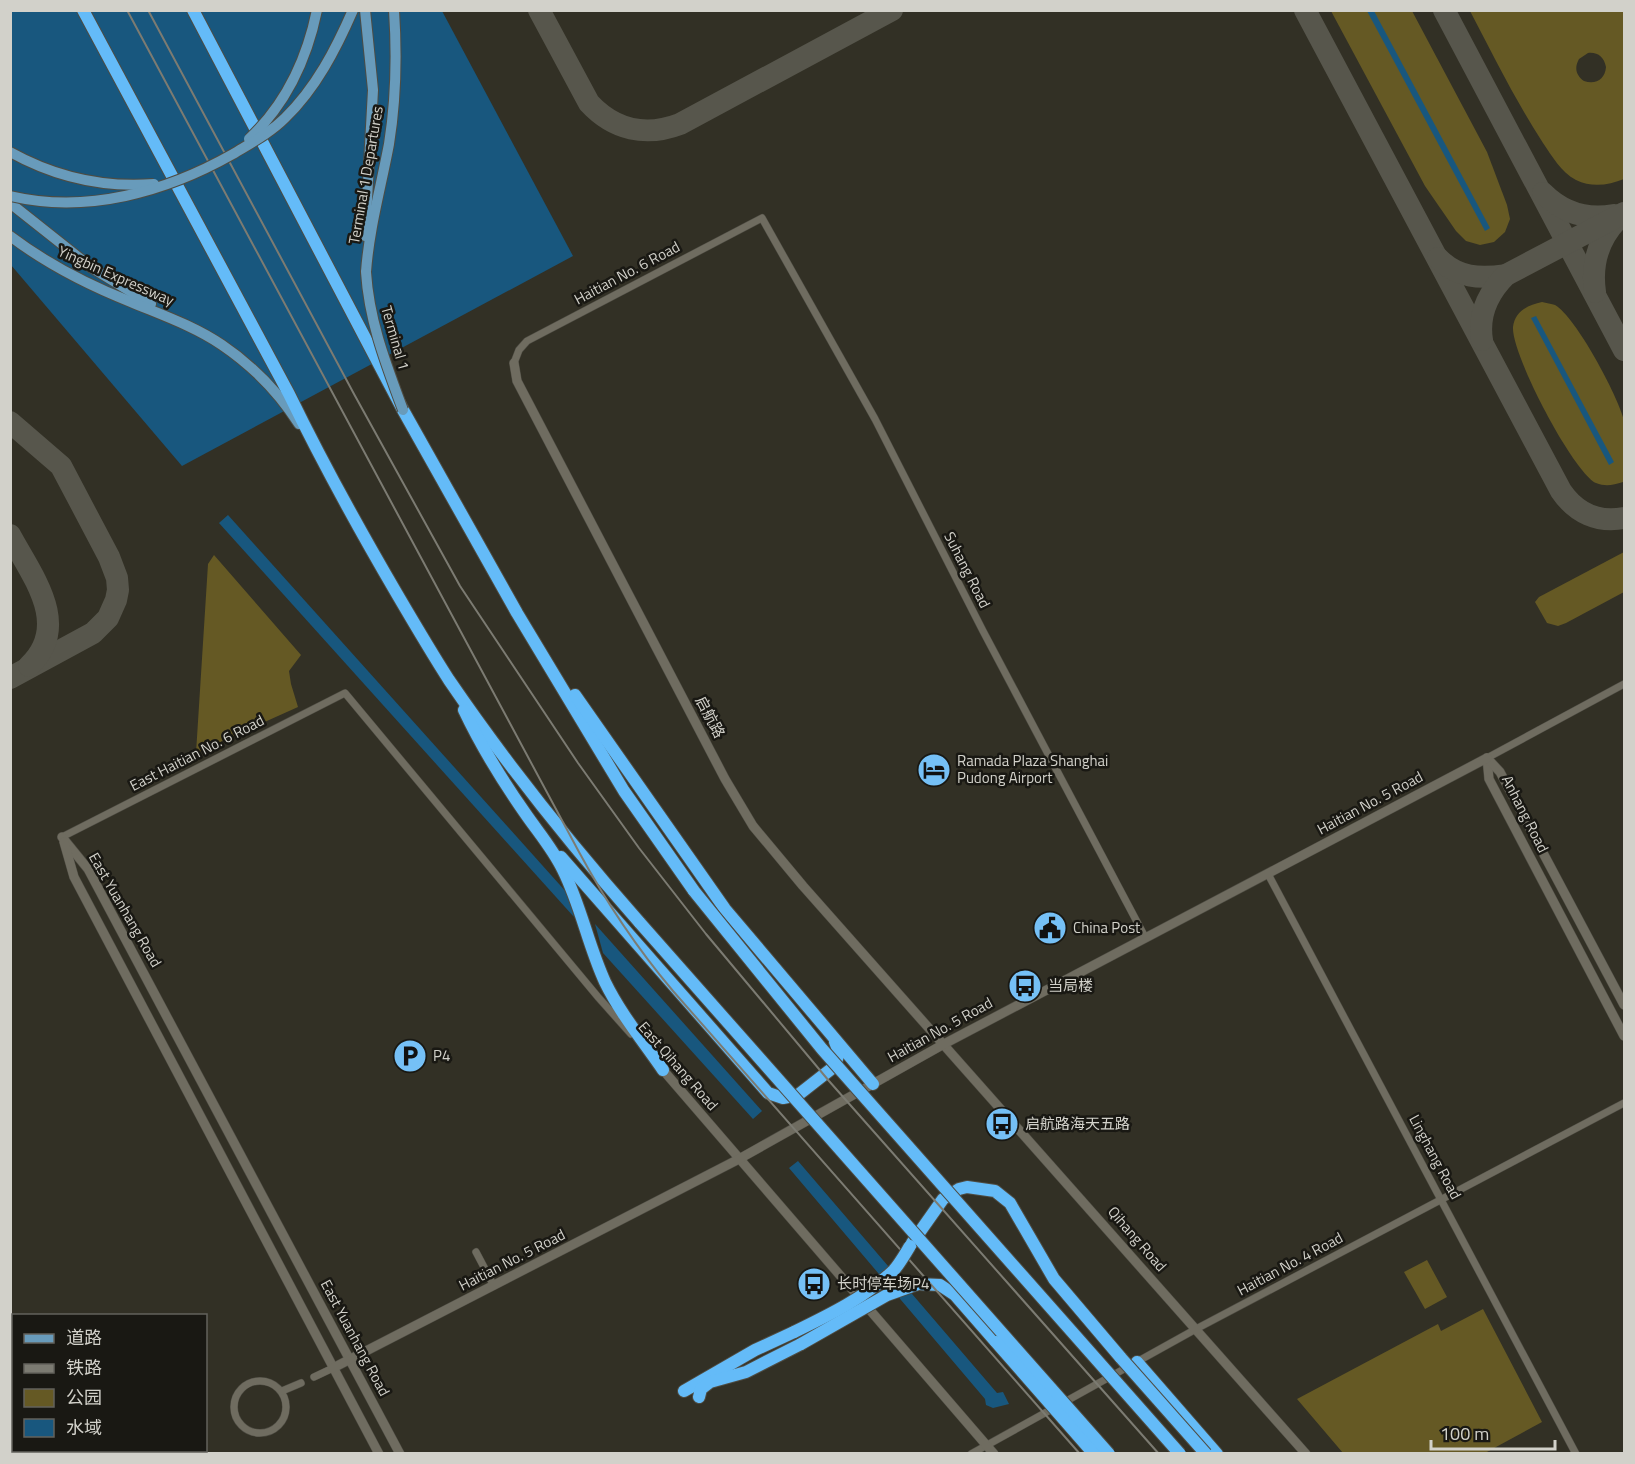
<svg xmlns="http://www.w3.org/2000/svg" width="1635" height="1464" viewBox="0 0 1635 1464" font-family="'Titillium Web','Noto Sans SC',sans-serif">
<rect width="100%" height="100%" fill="#323025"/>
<g fill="#655924" fill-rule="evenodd">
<polygon points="1331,11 1412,11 1487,152 1507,205 1510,219 1505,232 1494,242 1480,245 1466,241 1456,231 1425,186"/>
<path d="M 1470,11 L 1624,11 L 1624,179 C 1609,185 1592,188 1576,180 C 1561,172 1552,156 1543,143 C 1515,100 1493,55 1470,11 ZM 1588,53 C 1598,52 1604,57 1606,67 C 1605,79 1596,85 1584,81 C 1576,75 1574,68 1579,59 Z"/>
<path d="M 1542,302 C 1546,303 1552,304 1555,305 C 1576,317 1618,396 1624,420 C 1628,437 1624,463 1624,481 L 1623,482 C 1613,485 1606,487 1596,483 C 1573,472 1511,354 1513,327 C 1515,311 1528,305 1542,302 Z"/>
<polygon points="1624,552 1624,592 1566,623 1558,626 1547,623 1535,602 1539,597"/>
<polygon points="214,555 301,655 289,671 291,684 298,707 196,753 208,564"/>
<polygon points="1427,1260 1447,1297 1425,1309 1404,1272"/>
<polygon points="1483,1309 1542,1422 1485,1453 1343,1453 1297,1399 1438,1324 1441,1331"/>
</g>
<g fill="#18577e">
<polygon points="10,11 442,11 573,256 182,466 11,265"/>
<polygon points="1367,11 1374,11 1490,228 1485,231"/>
<polygon points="1536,316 1614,462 1609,465 1531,318"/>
<polygon points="228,515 568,894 574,917 219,523"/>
<polygon points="595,924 762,1111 753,1119 603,953"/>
<polygon points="798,1161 997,1393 1003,1392 1009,1404 993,1408 986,1405 985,1399 789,1168"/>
</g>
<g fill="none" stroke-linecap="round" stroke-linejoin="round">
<g stroke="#57564c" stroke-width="22">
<path d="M 539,10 L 589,103 C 614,130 646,137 680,124 L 892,10"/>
<path d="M 1305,10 L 1561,491 C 1576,513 1598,523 1624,518"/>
<polyline points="1444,10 1624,350"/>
<path d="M 1543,193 C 1563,213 1587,220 1614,215"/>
<path d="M 1438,258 C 1457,278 1480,279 1506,275"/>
<path d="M 1595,292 C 1591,264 1598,240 1617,220"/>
<path d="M 1482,340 C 1478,315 1488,293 1506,275 L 1624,213"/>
<polyline points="10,422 61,466 109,557 117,578 118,590 116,600 108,618 93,633 10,678"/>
<path d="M 10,535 C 32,576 72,625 29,666"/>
</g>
<g stroke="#4e4c43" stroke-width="8">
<g id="street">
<polyline points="514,363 519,350 527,341 762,218 875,419 983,631 1145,937"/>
<polyline points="1487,758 1624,684"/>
<polyline points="62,837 345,693 598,997 631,1034"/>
<polyline points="1268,874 1576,1454"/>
<polyline points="476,1252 494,1286"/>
<polyline points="314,1377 333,1368"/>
<circle cx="260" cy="1407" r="26"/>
<polyline points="282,1391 301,1383"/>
<polyline points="971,1454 1196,1329 1624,1103"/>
</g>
</g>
<g stroke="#4e4c43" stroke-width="10">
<g id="secondary">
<polyline points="514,363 517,381 725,779 753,826 803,886 1306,1454"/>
<polyline points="1487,758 1489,779 1624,1036"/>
<polyline points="1487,758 1500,772 1624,1005"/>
<polyline points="62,837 88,869 400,1454"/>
<polyline points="64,842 74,877 379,1454"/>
<polyline points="663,1070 994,1454"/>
<polyline points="333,1368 739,1159 944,1044 1487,758"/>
</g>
</g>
<g stroke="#4e4c43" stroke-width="12">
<g id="primary">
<polyline points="10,203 92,268 151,304"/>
<path d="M 10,236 C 47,264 88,285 131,302 C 162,315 194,326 222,345 C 253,366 279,393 299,424"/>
<polyline points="365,236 373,90 365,10"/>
<path d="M 366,272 C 369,229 381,187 389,144 C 396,100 397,55 394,10"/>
</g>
</g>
<g stroke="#4e4c43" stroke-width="14">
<g id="highway">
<path d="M 83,10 L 289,394 C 322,462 359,529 397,594 C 414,623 431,652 449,680 C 507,765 572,846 640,923"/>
<polyline points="193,10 403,410 517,613 624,791 694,891"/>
<polyline points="575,695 725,909 873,1084"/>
<path d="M 464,710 C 481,746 502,780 525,813 C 538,832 553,849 563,870 C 581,906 588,945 605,982 C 620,1013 643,1041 663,1070"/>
<polyline points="561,857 768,1093 783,1098 798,1095 835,1066 839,1052 835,1042"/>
<polyline points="912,1243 943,1199 959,1189 967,1187 995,1191 1010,1203 1054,1279 1121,1358"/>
<polyline points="918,1284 940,1285 955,1295 996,1342"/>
<polyline points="1137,1362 1217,1454"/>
<polyline points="684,1391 755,1350 794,1332"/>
<polyline points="699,1397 701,1389 710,1382 746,1372 801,1344"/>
</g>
</g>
<use href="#street" stroke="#6f6c60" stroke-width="7"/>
<use href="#secondary" stroke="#6f6c60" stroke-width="9"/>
<use href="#primary" stroke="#689bbb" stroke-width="10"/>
<use href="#highway" stroke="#64bbf8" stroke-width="12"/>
<g stroke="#7c7b72" stroke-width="2">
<path d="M 127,10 L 579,852 C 606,902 636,947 673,991 L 1080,1454"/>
<polyline points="148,10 354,394 460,586 578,763 639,848 706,934 829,1081 1159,1454"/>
</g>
<g stroke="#4e4c43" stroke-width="12" stroke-linecap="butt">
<g id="primary-bridge">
<path d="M 249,139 C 285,105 307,59 317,10"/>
<path d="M 10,152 C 55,177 103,188 154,184"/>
<path d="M 10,196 C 87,214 166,192 233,154 C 251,143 270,133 285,118 C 316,88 336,49 353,10"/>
<path d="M 366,272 C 369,321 386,364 403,410"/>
</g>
</g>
<g stroke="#4e4c43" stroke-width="14" stroke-linecap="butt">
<g id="highway-bridge">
<polyline points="694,891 822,1049 1180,1454"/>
<polyline points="640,923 1109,1454"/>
<path d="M 794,1332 C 829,1315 866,1297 894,1270 C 900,1263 905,1254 910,1246"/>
<polyline points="996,1342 1094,1454"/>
<polyline points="801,1344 887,1295 918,1284"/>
<polyline points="1121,1358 1206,1454"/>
</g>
</g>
<use href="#primary-bridge" stroke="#689bbb" stroke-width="10"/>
<use href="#highway-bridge" stroke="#64bbf8" stroke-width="12"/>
</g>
<defs>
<g id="hotel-disc" transform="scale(1.725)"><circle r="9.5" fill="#75c0f6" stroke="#191813"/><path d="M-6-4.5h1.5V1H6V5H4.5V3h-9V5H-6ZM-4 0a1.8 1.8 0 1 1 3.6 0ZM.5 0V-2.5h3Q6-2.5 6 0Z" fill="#111"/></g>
<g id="civic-disc" transform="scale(1.725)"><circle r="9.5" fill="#75c0f6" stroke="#191813"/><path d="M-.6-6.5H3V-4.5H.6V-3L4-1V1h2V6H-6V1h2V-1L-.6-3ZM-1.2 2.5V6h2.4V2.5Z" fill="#111"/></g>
<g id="bus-disc" transform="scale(1.725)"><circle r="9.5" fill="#75c0f6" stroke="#191813"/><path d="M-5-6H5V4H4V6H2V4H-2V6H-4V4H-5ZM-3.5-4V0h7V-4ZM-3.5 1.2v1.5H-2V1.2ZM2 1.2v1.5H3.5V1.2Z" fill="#111"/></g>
<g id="parking-disc" transform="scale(1.725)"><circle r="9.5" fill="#75c0f6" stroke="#191813"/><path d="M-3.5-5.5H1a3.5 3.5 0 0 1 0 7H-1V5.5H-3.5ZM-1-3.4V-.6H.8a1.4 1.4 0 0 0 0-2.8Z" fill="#111"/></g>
</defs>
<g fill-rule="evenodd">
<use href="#hotel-disc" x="934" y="770"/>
<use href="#civic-disc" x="1050" y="928"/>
<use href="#bus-disc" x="1025" y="986"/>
<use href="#parking-disc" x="410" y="1056"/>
<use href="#bus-disc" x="1002" y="1124"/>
<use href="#bus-disc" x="814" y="1284"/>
</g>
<g text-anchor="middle" stroke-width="5" stroke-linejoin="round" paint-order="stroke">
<g font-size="15" fill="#d2d1ca" stroke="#191813">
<text transform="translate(366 175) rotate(-80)" y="5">Terminal 1 Departures</text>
<text transform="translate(627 273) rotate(-28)" y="5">Haitian No. 6 Road</text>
<text transform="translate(116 276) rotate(24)" y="5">Yingbin Expressway</text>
<text transform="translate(395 338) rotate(74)" y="5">Terminal 1</text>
<text transform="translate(967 570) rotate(63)" y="5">Suhang Road</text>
<text transform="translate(710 717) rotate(62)" y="5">启航路</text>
<text transform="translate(197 753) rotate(-27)" y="5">East Haitian No. 6 Road</text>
<text transform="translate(1370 803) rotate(-28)" y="5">Haitian No. 5 Road</text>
<text transform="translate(1525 814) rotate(63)" y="5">Anhang Road</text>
<text transform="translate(125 910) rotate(60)" y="5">East Yuanhang Road</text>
<text transform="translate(940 1030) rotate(-29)" y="5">Haitian No. 5 Road</text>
<text transform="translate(678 1066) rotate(49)" y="5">East Qihang Road</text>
<text transform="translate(1435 1157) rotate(62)" y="5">Linghang Road</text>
<text transform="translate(1137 1239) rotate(49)" y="5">Qihang Road</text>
<text transform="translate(512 1260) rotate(-27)" y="5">Haitian No. 5 Road</text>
<text transform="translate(1290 1264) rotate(-28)" y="5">Haitian No. 4 Road</text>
<text transform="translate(355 1338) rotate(62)" y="5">East Yuanhang Road</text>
</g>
<g font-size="15" fill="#d2d1ca" stroke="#191813" text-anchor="start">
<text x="957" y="766">Ramada Plaza Shanghai<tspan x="957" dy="17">Pudong Airport</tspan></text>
<text x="1073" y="933">China Post</text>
<text x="1048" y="991">当局楼</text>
<text x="433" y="1061">P4</text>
<text x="1025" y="1129">启航路海天五路</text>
<text x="837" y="1289">长时停车场P4</text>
</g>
</g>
<rect width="1635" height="1464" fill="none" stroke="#d2d1ca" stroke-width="24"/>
<rect x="12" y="1314" width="195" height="138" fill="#191813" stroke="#63625c" stroke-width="1.5"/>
<rect x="24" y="1334" width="30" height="9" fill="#689bbb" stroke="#63625c" stroke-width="1.5"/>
<text x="66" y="1344" font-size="18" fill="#d2d1ca">道路</text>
<rect x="24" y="1364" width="30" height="9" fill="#7c7b72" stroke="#63625c" stroke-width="1.5"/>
<text x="66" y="1374" font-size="18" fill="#d2d1ca">铁路</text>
<rect x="24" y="1389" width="30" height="18" fill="#655924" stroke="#63625c" stroke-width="1.5"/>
<text x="66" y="1404" font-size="18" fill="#d2d1ca">公园</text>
<rect x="24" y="1419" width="30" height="18" fill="#18577e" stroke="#63625c" stroke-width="1.5"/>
<text x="66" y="1434" font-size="18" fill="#d2d1ca">水域</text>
<path d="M1431 1440v9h124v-9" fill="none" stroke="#d2d1ca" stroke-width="3"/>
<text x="1440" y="1440" font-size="18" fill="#d2d1ca" stroke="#191813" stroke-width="4.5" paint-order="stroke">100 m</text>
</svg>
